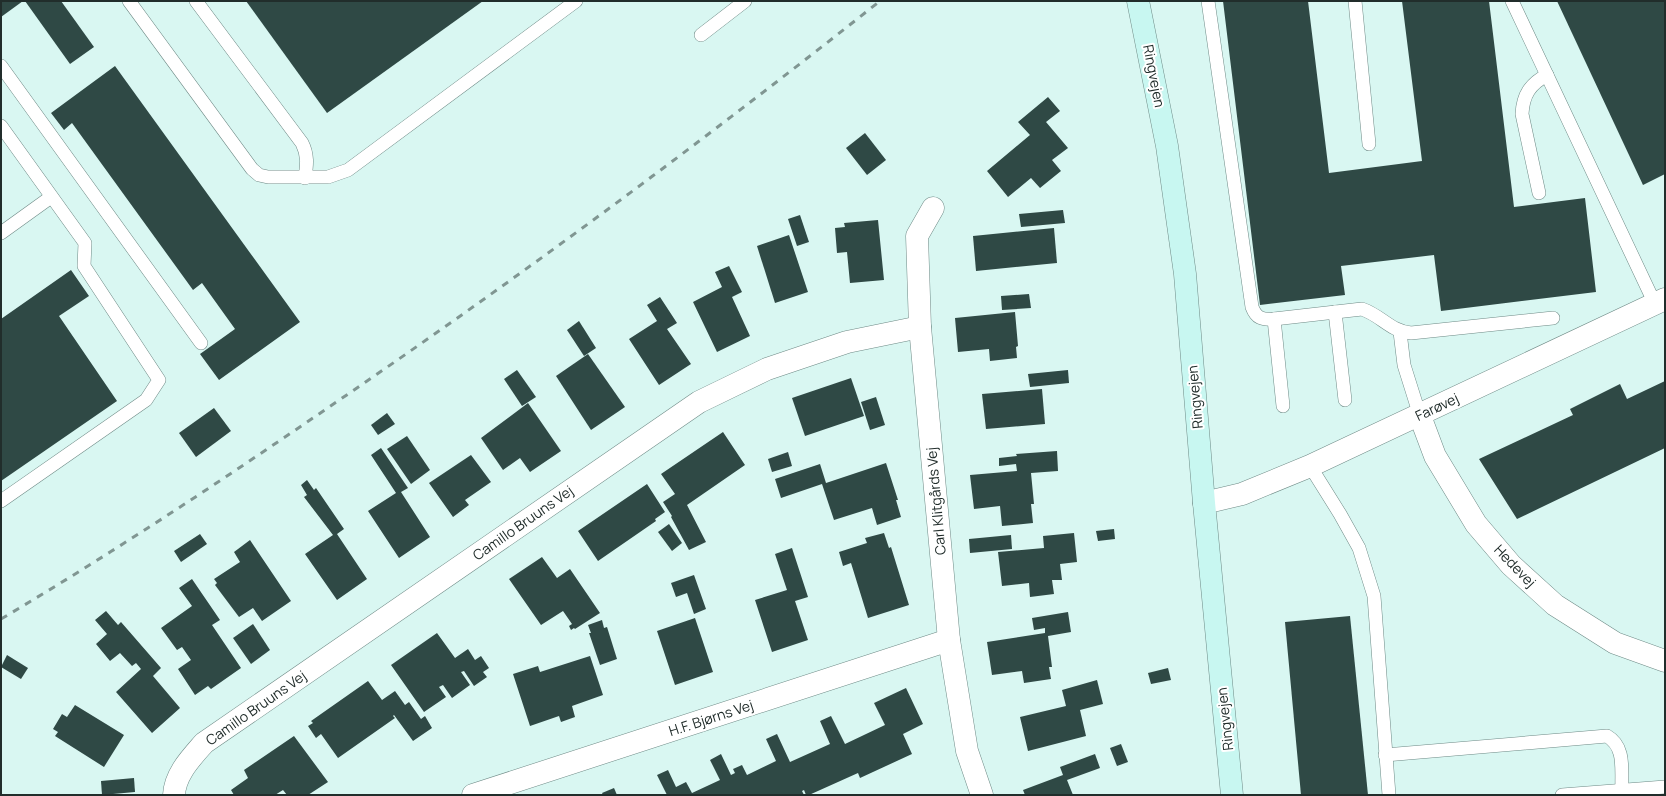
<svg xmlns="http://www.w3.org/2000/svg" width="1666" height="796" viewBox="0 0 1666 796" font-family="Manrope,sans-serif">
<rect width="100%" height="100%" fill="#d9f7f2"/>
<g fill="#2f4945">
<polygon points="1,1 23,1 1,17"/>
<polygon points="25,1 61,1 94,47 70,64"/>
<polygon points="246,1 483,1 327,113"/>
<polygon points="1223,1 1308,1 1329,173 1422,161 1402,1 1489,1 1514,207 1585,198 1596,292 1441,311 1434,255 1341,266 1345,295 1260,305"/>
<polygon points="1557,1 1665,1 1665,174 1643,185"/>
<polygon points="115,66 300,322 219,380 200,354 235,329 202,283 193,290 72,123 64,130 51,113"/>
<polygon points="1048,97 1060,111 1046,122 1068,148 1052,160 1061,171 1040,188 1031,178 1008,197 987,171 1030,135 1018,122"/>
<polygon points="865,133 886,160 867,175 846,148"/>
<polygon points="1063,210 1065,223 1021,227 1019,214"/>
<polygon points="800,215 809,242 797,246 788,219"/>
<polygon points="878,220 884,280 850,283 847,252 837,253 835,228 845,227 844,223"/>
<polygon points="1054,228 1057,263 976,271 973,236"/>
<polygon points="789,235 808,292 775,303 757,246"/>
<polygon points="729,266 742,292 732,297 750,336 717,352 693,302 722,287 715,272"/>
<polygon points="71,270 89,296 59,316 117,401 1,481 1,319"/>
<polygon points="1029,294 1031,308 1002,310 1001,296"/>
<polygon points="660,297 677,323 667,329 691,364 659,385 629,339 657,321 647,305"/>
<polygon points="1015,312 1018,346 1016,347 1017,358 990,361 989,349 958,352 955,318"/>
<polygon points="579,321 596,348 584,356 567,330"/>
<polygon points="588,354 625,407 591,430 556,376"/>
<polygon points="517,370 536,397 522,406 504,379"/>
<polygon points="1068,370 1069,383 1030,387 1028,374"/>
<polygon points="851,378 864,416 805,436 792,398"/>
<polygon points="1665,381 1665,448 1517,519 1479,459 1573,415 1570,409 1620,384 1627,399"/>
<polygon points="1042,389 1045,424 986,429 982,394"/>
<polygon points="876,397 885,425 870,430 861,402"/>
<polygon points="528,403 561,451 530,472 520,458 503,470 481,438"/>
<polygon points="214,408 231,431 196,457 179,433"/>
<polygon points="387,413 395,424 378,435 371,425"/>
<polygon points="723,432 745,465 687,505 706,542 689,550 671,517 672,516 663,502 675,494 661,474"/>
<polygon points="407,436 430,470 411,484 387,449"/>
<polygon points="381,448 408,488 401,492 430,537 399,558 368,511 396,493 371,455"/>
<polygon points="1057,451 1058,471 1031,473 1034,504 1031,504 1033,523 1002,526 1000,506 974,509 970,475 1017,471 1016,464 999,466 999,458 1017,456 1016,454"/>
<polygon points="788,452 792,466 772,472 768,459"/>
<polygon points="471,455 491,482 465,500 469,505 453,517 429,483"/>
<polygon points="886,463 898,500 896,500 901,517 877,525 872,508 834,520 822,484 781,498 775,479 820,464 826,483"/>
<polygon points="307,480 314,490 316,488 344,529 337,534 367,579 337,600 305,554 333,535 304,497 307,495 301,485"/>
<polygon points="647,484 665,512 655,519 656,521 598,561 578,531"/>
<polygon points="669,524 682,543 672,551 658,532"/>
<polygon points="1114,529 1115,539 1098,541 1096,531"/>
<polygon points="884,533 889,548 891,547 909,605 868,618 851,563 843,566 839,552 867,543 865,538"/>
<polygon points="1074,533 1077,562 1060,564 1062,580 1052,580 1054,594 1030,597 1029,583 1002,586 998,552 1044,548 1043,536"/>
<polygon points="200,534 207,544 181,562 174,551"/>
<polygon points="1011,535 1012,549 970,553 969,539"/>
<polygon points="250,540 291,601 262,621 253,608 239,617 215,585 217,583 214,579 240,562 234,552"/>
<polygon points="792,548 808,597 795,601 808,640 772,652 755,600 787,590 775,554"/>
<polygon points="542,557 557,578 570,569 600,613 575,629 574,628 571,630 569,626 572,624 563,611 541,625 509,579"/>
<polygon points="694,575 706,609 694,614 687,593 676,597 671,583"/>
<polygon points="192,579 220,620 212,625 241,668 211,689 208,686 195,695 178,669 191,660 182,647 177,650 161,628 192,606 179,588"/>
<polygon points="106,611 118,625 121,622 161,668 153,676 180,708 152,733 116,692 141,669 136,663 132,666 120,653 110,661 96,644 107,634 95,620"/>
<polygon points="1068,612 1071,632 1048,636 1052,667 1049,667 1051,679 1024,683 1022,671 992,675 987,642 1045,633 1045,628 1034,630 1032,618"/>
<polygon points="1350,616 1368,795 1301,795 1285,622"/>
<polygon points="695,618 713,672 675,685 657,631"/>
<polygon points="602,620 604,628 607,627 617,659 600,665 589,633 591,633 588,625"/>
<polygon points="253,624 270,650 251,664 233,638"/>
<polygon points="437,633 455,658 468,649 475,660 481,656 489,668 483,672 487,677 474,686 464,671 461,672 470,685 452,698 443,685 439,687 446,697 424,712 391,665"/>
<polygon points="7,655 28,668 21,679 1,667"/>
<polygon points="590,656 603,695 572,706 575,717 561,722 559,716 530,726 513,674 538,666 540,672"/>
<polygon points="1168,668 1171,680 1151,684 1148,673"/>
<polygon points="1097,680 1103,704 1080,710 1086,736 1028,751 1020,717 1066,706 1062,690"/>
<polygon points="368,681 382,700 395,691 405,705 409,702 421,719 425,716 432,728 413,741 394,715 393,716 395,718 338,758 321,734 316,738 308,726 313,723 311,721"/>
<polygon points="906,688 923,724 903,734 912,754 860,778 858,773 809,795 806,795 804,790 802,791 804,795 667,795 657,775 668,770 676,787 686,782 692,793 720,780 710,760 721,754 731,775 735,773 733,769 742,765 747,775 776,761 766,739 777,734 790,762 830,744 820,721 831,716 845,744 885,725 874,703"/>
<polygon points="75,705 124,735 104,767 55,736 58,732 53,729 62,714 67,717"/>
<polygon points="294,736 328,782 308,795 287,795 283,790 275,795 234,795 231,790 248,778 244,770"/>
<polygon points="1121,744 1128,762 1117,766 1110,748"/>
<polygon points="1095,754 1100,768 1067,780 1073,795 1025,795 1023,790 1063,775 1060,767"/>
<polygon points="134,778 135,792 102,795 101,781"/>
<polygon points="614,788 617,795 603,795 602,793"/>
</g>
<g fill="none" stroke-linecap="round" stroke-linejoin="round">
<g stroke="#6e8a86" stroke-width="14">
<g id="service">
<polyline points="129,1 252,169 259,175 268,177 328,177 348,170 576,1"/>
<path d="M 196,1 L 302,143 C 308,155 307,164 305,178"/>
<path d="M 1208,1 L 1252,307 C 1256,318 1262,320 1274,319 L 1362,309 C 1382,316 1390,331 1411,333 L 1553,318"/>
<polyline points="1355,1 1369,144"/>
<polyline points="1512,1 1655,304"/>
<polyline points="701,35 745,1"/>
<polyline points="1,66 201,343"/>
<polyline points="1,126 85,243 84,266 159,380 146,400 1,501"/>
<path d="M 1539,193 L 1522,114 C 1523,95 1530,84 1547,75"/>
<polyline points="1,233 51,197"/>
<polyline points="1335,312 1345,400"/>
<polyline points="1274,319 1283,406"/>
<polyline points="1400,332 1404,365 1420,416"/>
<polyline points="1310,466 1340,514 1359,548 1374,596 1389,795"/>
<path d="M 1385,755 L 1607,736 C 1626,747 1621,770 1622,790"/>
<polyline points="1562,795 1665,787"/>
</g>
</g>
<g stroke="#6e8a86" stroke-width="23">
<g id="minor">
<polyline points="933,208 917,236 920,327 949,640 967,751 982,795"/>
<polyline points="1420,416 1435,456 1476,524 1511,565 1555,605 1615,643 1665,661"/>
<path d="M 174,795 C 175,774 191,758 204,743 L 699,402 L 767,369 L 847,342 L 920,327"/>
<polyline points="473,795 949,640"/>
</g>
</g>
<g stroke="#6e8a86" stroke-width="23">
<polyline id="tertiary" points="1204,503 1242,494 1310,466 1665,299"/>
</g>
<g stroke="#6e8a86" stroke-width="23">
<polyline id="secondary" points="1138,1 1167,146 1185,274 1204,503 1232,795"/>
</g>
<use href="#service" stroke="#fff" stroke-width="13"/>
<use href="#minor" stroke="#fff" stroke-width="22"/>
<use href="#tertiary" stroke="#fff" stroke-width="22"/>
<use href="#secondary" stroke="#c8f7f1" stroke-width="22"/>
<path stroke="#809692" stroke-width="3" stroke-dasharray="7 7" stroke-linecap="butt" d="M 1,619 C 114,552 224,479 332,405 C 520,277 702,142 880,1"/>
</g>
<g text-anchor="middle" stroke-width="4" stroke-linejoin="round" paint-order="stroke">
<g font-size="14" fill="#212d2b" stroke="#fff">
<text transform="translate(1154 76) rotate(79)" y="5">Ringvejen</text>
<text transform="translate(1195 397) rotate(-95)" y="5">Ringvejen</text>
<text transform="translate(1437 407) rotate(-25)" y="5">Farøvej</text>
<text transform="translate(936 501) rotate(-95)" y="5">Carl Klitgårds Vej</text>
<text transform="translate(523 523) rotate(-35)" y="5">Camillo Bruuns Vej</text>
<text transform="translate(1515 566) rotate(46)" y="5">Hedevej</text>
<text transform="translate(256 708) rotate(-35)" y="5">Camillo Bruuns Vej</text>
<text transform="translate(711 718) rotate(-18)" y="5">H.F. Bjørns Vej</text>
<text transform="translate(1225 719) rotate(-96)" y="5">Ringvejen</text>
</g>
</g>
<rect width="1666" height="796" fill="none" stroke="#212d2b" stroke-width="4"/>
</svg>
